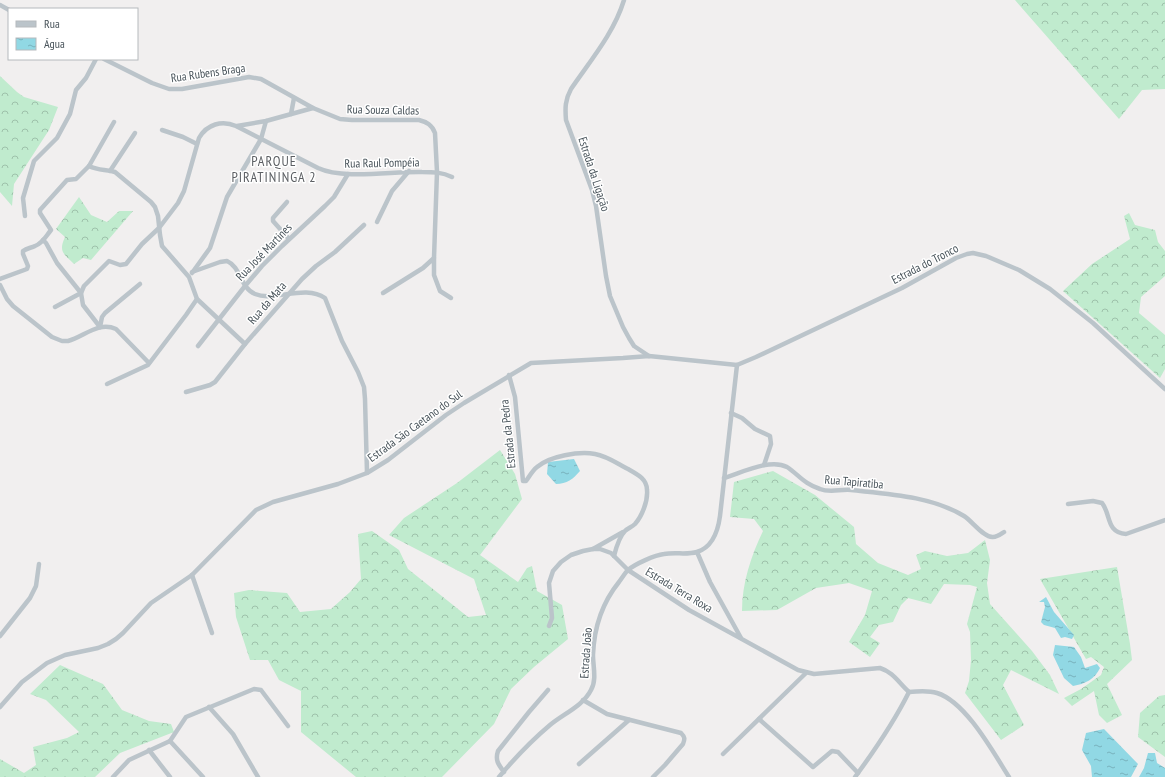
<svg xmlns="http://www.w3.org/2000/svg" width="1165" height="777" viewBox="0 0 1165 777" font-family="'PT Sans Narrow',sans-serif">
<defs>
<pattern id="forest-crowns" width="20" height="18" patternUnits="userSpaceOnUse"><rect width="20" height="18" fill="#c0ebce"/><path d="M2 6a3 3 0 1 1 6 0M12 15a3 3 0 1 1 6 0" fill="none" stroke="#9ec1aa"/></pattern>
<pattern id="water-ripples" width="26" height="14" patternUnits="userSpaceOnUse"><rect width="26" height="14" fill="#91d8e4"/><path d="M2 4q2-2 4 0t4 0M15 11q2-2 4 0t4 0" fill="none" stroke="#78b2bc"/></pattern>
</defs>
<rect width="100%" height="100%" fill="#f1efef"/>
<g fill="url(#forest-crowns)">
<polygon points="1015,0 1165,0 1165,89 1142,90 1119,119"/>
<polygon points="0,76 17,92 24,97 58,107 49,130 14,184 12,206 0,192"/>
<path d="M 79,197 L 91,215 L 107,222 L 119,211 L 133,211 L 91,260 L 83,258 L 74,264 C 64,254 58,252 65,237 L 56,229 Z"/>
<polygon points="1129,213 1135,225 1155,230 1158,242 1165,251 1165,276 1141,297 1139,313 1165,335 1165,369 1160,378 1063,291 1092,264 1130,239 1124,216"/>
<polygon points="500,450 515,474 522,499 480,555 518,582 527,568 532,566 537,591 562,605 568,639 534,667 511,689 494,724 442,777 356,777 301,732 301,691 279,680 268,660 250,660 236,617 234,593 249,590 287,593 300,612 331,609 350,592 361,579 358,534 372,531 399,550 408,569 468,617 486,615 474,579 389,535 404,518 457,483"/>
<path d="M 773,471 L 815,495 L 854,527 L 856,544 L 878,563 L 908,575 L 921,569 L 916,555 L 925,551 L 947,556 L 968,553 L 985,540 L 990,560 L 987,583 L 990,604 L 1032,651 L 1050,675 L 1059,694 L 1011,670 L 1003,685 L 1024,725 L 1001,740 L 965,693 L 969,681 L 971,660 L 970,632 L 967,624 L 977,587 L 970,585 L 944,584 L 931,604 L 908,598 L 901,605 L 893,622 L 879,625 L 870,637 L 880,643 L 870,657 L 849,642 L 865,615 L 872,591 L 849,583 L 816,588 L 777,610 L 742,611 C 742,583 751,556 763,531 L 754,519 L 730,517 L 734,482 Z"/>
<polygon points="1117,567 1130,644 1132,660 1107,684 1122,715 1107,723 1099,715 1094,691 1072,706 1064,698 1081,689 1101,675 1104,667 1091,657 1086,659 1040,579"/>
<polygon points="60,665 103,684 122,710 149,721 171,724 174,732 120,753 95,777 0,777 0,759 24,773 36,765 33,747 67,738 79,732 46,700 30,694"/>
<polygon points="1165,695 1165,757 1138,737 1140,713 1159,696"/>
</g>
<g fill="url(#water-ripples)">
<path d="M 574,459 L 580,471 C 573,479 567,484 556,484 L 547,474 L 548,462 Z"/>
<polygon points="1046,597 1054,612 1074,635 1072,639 1065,637 1061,638 1055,628 1044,625 1041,622 1045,607 1044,602 1039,602"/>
<path d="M 1055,645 L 1074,647 L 1081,657 L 1085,668 L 1097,664 L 1100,668 C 1095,679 1085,684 1073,686 L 1064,678 L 1053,655 Z"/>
<polygon points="1104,729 1138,764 1131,777 1092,777 1091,766 1082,750 1086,733"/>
<polygon points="1148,753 1155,753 1157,763 1165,768 1165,777 1139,777 1144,768"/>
</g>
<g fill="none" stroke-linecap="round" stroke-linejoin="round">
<g stroke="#bbc4ca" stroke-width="4.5">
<path d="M 624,0 C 614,33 590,61 571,89 C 565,100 565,108 566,120 L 592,190 L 596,206 L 606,276 L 610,296 L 623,327 L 629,338 L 634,346 L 649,356"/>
<polyline points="0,5 9,10"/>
<path d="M 104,59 L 152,83 L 169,89 L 182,89 L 249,77 L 261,79 L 313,108 L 340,119 L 352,120 L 419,120 C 427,122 432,125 435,133 L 437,172 L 434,258"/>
<polyline points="291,114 294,98"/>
<polyline points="237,126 266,121 313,108"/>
<polyline points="162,130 183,137 197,144"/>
<path d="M 89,166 C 99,171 105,169 115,172 L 151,202 L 155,207 L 158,216 L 160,235 L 162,246 L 189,277 L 197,299 L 245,344"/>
<polyline points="110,171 135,133"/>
<polyline points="287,202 273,218 273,221 289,239"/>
<polyline points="25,216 23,198 34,161 57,138 70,114 76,90 86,78 96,59"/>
<polyline points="377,222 392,191 409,171"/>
<polyline points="43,240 46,243 57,263 81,293 55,307"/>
<path d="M 192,272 L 220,262 L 227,261 C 241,267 240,288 255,294 C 274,302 305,284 325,298 L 342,341 L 358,372 L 364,387 L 365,399 L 367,473"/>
<polyline points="192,273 210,248 227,197 261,139 266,121"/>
<path d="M 0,279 L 27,269 L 28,266 L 23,254 L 23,251 C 27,248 31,248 35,246 C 43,243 46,236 51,230 L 40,213 L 40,210 L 67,180 L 76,179 L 89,166 L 114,122"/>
<path d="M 0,285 L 7,299 L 13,306 L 52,337 L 62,341 L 68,341 C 84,337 98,321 116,329 L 149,363"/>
<polyline points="383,293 423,268 434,258 434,275 440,291 451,298"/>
<path d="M 100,327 L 83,305 L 81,293 L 84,286 L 109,261 L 120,265 L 126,264 L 142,244 L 159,228 L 178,203 L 184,191 L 199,138 C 207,124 222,120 236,126 L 318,168 C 344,180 393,171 422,172 C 433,172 442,172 452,177"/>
<polyline points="100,327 102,317 105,313 140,284"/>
<polyline points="198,346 245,286 262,266 282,246 325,206 334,197 348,174"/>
<polyline points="737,365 756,357 902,288 956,258 967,254 973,253 986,256 1019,270 1050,289 1093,323 1165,389"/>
<path d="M 509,375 L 515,397 L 523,481 L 526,481 C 529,477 532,471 537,467 C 550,456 579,451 595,454 C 607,456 618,464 628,469 C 637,474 647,479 647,490 C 648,501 642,516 635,524 C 632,527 628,528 625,531 C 619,537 616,548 614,556"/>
<polyline points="107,384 148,365 186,315 197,299"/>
<polyline points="186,392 210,385 215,382 245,344 302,279 316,266 335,252 364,225"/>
<polyline points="731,413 742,418 755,429 770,436 771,444 764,465"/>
<path d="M 724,478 C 741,473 770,458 787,467 C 799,475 804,484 820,489 C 830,493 840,489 851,490 C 888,494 931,496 964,516 C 972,521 984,538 993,537 C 997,537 1001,534 1004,532"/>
<path d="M 1068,504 L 1093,501 L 1102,503 C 1111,514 1106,533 1126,534 L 1165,520"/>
<polyline points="593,549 623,532"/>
<polyline points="697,552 710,582 741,638"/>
<polyline points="192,575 212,633"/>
<path d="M 549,626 L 552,618 L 549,583 L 553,571 L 561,562 L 571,555 L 583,551 L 593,549 L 600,549 L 611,553 L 628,570 L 689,610 L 798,670 L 814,674 L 880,668 C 893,672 899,683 909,692"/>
<polyline points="0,636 30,598 36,586 39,564"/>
<path d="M 909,692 C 918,691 928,690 937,693 C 966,702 993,752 1009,777"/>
<path d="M 583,700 L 607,714 L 681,733 C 685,737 685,739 683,744 L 665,765 L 653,777"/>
<polyline points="0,707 22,682 47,663 65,655 98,648 108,644 116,639 123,633 151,603 192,575 256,510 273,502 338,484 367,473 388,460 446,415 464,403 531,363 623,358 649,356 737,365"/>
<polyline points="209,707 233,734 258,777"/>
<polyline points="759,719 813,767 832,751 838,752 858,773"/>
<polyline points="170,741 203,777"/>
<polyline points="149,750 170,777"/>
<polyline points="723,754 806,673"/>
<polyline points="579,764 629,720"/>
<path d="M 504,772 C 498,764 495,760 498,751 L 529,712 L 548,690"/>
<polyline points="113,777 129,760 170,741 186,717 254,689 261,690 288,726"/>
<path d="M 499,777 C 514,759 531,741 550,725 C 563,714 583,706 591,690 C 597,680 593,666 593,655 C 594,628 602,603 619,582 C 622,578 625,573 628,570 C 635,564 655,555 664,554 C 675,552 687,555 697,552 C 713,547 718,531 720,516 L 737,365"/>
<path d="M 855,777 C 875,750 894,722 909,692"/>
</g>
</g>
<g text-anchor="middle" stroke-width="3" stroke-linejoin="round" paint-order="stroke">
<g font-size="12" fill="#48535a" stroke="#fff">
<text transform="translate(208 73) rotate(-8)" y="4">Rua Rubens Braga</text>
<text transform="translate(383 110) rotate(1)" y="4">Rua Souza Caldas</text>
<text transform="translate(382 163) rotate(-1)" y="4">Rua Raul Pompéia</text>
<text transform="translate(594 174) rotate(72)" y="4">Estrada da Ligação</text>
<text transform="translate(264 252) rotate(-46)" y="4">Rua José Martines</text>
<text transform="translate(925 264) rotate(-27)" y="4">Estrada do Tronco</text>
<text transform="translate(267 303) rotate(-49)" y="4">Rua da Mata</text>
<text transform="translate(415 426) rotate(-36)" y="4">Estrada São Caetano do Sul</text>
<text transform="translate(508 434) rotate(-96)" y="4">Estrada da Pedra</text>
<text transform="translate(854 482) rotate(5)" y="4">Rua Tapiratiba</text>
<text transform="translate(679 590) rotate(31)" y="4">Estrada Terra Roxa</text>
<text transform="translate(586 653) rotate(-86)" y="4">Estrada João</text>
</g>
<g font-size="14" letter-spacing="1" fill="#5c5f63" stroke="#fff">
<text x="274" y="166">PARQUE<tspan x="274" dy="16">PIRATININGA 2</tspan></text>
</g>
</g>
<rect x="8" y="8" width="130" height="52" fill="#ffffff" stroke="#b6babd"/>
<rect x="16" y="21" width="20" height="6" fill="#bbc4ca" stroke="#b6babd"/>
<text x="44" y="28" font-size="12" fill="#48535a">Rua</text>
<rect x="16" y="38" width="20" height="12" fill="url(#water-ripples)" stroke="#b6babd"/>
<text x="44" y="48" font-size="12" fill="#48535a">Água</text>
</svg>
